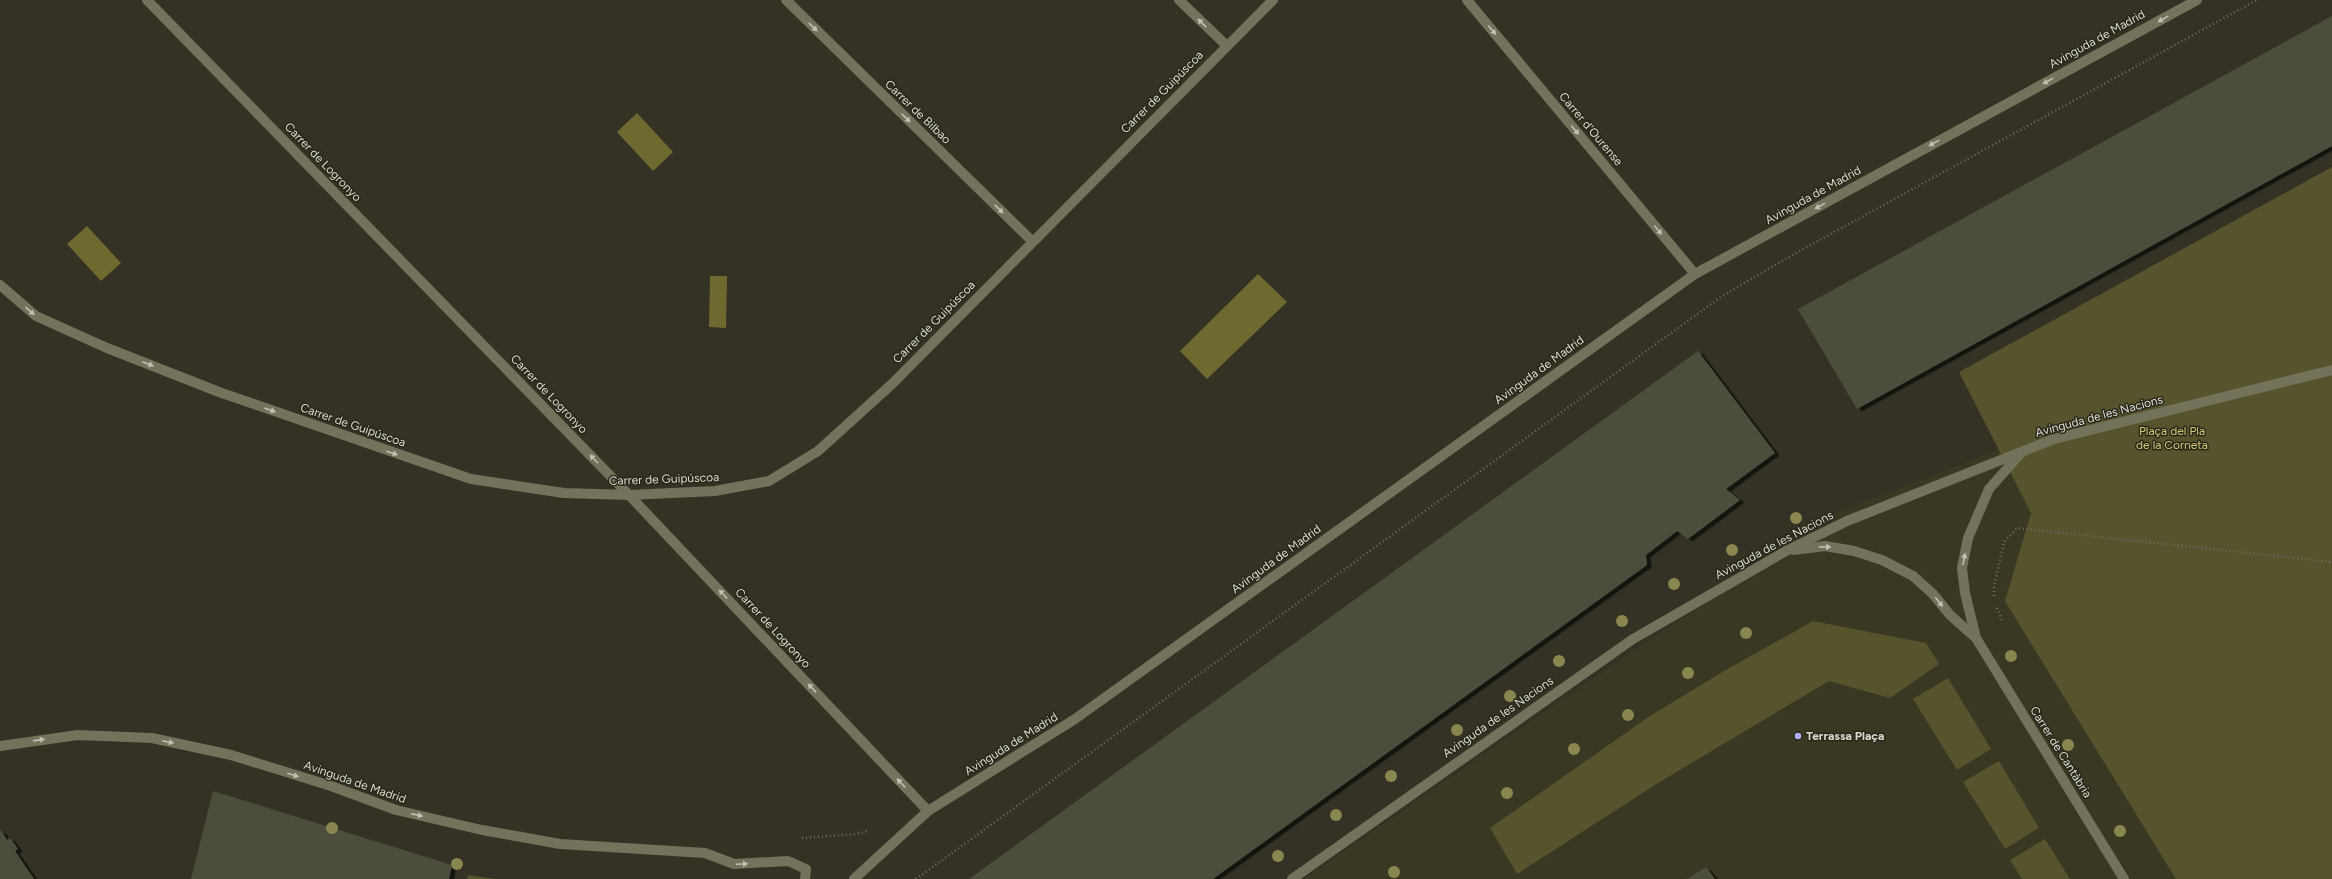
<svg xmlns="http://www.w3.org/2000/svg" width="2332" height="879" viewBox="0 0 2332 879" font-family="Figtree,sans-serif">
<defs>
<filter id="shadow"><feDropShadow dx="4.5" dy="2.5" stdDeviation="0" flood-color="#0009"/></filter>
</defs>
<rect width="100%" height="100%" fill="#333224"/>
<polygon fill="#393823" points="2035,435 2332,879 1304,879 1557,703 1836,513"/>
<g fill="#56532d">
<polygon points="2332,167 2332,879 2176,879 2005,601 2031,513 1959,372"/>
<polygon points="1813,621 1926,643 1939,664 1890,698 1829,681 1658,783 1517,874 1490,828 1650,716 1724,671"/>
<polygon points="1948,678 1991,749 1957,770 1913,699"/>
<polygon points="1999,761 2039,828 2005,849 1963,782"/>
<polygon points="2045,839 2070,879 2022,879 2010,860"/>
<polygon points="468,875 495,879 467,879"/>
</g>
<g fill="#6d692f">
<polygon points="637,113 673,152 653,171 617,132"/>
<polygon points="87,226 121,263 101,281 67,244"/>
<polygon points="1258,274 1287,302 1207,379 1180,351"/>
<polygon points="710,276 727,276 726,328 709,327"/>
</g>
<g fill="#4e4d3e" filter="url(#shadow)">
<polygon points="2332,16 2332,146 1857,409 1798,309"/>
<polygon points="1698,351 1775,453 1726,489 1740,500 1688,539 1677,531 1646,555 1647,565 1213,879 969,879"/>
<polygon points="213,791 452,865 449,879 191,879"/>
<polygon points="0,829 7,840 10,838 18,849 15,851 34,879 0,879"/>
<polygon points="1706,867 1715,879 1687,879"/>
</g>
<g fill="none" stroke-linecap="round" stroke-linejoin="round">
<g stroke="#6f6e62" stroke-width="2.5" stroke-dasharray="1 3" stroke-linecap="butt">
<polyline points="1994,596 1994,586 2004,542 2017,528 2332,562"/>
<polyline points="1997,608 2002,620"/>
<polyline points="802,838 856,834 867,831"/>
<polyline points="916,879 1721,297 1787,258 2257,0"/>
</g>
<g stroke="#73725a" stroke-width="10">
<polyline points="147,0 629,495 928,811"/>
<polyline points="786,0 1032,241"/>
<polyline points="1179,0 1226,45"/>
<polyline points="1467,0 1695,274"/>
<polyline points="0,285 36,316 107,348 219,392 471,479 564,493 629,495 715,491 769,481 818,451 892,384 1273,0"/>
<polyline points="1794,550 1825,546 1854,551 1882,560 1913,576 1933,594 1950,615 1976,638 2124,879"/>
<polyline points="1976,638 1965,593 1962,568 1968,538 1989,489 2021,453"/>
<polyline points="0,746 78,735 152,738 231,755 331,786 396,810 482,830 560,844 705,853 734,864 788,861 806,869 805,879"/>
<polyline points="854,879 928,811 1075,719 1695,274 2197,0"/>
<polyline points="1292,879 1633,639 1786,551 1847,521 2054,439 2332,370"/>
</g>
</g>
<g fill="#8a8650">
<circle cx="1796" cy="518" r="6"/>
<circle cx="1732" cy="550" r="6"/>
<circle cx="1674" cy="584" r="6"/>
<circle cx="1622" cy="621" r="6"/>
<circle cx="1746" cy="633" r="6"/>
<circle cx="2011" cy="656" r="6"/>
<circle cx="1559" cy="661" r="6"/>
<circle cx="1688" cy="673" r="6"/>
<circle cx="1510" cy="696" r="6"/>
<circle cx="1628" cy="715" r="6"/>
<circle cx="1457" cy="730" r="6"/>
<circle cx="2068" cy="745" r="6"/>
<circle cx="1574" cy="749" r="6"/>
<circle cx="1391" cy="776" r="6"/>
<circle cx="1507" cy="793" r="6"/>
<circle cx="1336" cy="815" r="6"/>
<circle cx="332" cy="828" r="6"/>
<circle cx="2120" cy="831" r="6"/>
<circle cx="1278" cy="856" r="6"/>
<circle cx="457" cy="864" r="6"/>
<circle cx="1394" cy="872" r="6"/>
</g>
<defs><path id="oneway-solid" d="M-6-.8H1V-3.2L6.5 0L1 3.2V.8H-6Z"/></defs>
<g fill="#c0c0b3">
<use href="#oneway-solid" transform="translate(2163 19) rotate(151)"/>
<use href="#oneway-solid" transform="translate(1202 23) rotate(-136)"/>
<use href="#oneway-solid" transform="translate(813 27) rotate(44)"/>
<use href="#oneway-solid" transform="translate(1492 30) rotate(50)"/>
<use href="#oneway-solid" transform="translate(2048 81) rotate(151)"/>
<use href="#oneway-solid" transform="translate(906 118) rotate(44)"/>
<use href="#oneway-solid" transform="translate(1575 130) rotate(50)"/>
<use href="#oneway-solid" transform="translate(1934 143) rotate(151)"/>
<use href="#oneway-solid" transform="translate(1820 206) rotate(151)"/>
<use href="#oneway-solid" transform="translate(999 209) rotate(44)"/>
<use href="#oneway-solid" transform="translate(1658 230) rotate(50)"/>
<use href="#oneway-solid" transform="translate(30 311) rotate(40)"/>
<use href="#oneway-solid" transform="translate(148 364) rotate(21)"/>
<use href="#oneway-solid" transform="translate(270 410) rotate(20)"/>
<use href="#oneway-solid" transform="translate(392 453) rotate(18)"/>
<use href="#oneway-solid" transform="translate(594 459) rotate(-134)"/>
<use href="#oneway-solid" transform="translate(1825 547) rotate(1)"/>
<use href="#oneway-solid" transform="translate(1964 559) rotate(-79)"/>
<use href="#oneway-solid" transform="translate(723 594) rotate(-133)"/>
<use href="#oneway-solid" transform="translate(1939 602) rotate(51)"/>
<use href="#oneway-solid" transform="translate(812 688) rotate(-133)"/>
<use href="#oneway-solid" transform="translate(39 740) rotate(-8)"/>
<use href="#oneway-solid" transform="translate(168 742) rotate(12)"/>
<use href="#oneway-solid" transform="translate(293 775) rotate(17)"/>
<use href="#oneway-solid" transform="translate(901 783) rotate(-133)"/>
<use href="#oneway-solid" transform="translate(417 815) rotate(13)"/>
<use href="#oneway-solid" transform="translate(742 864) rotate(-3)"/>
</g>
<circle fill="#afaefa" stroke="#29281a" stroke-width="1.5" cx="1798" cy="736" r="4"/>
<g text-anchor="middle" stroke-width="3" stroke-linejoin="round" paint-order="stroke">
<g font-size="12" fill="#dadad1" stroke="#29281a">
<text transform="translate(2097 39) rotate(-29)" y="4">Avinguda de Madrid</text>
<text transform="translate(1162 92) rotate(-45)" y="4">Carrer de Guipúscoa</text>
<text transform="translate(918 112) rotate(44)" y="4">Carrer de Bilbao</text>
<text transform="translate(1591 129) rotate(50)" y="4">Carrer d'Ourense</text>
<text transform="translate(323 162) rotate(46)" y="4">Carrer de Logronyo</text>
<text transform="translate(1813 195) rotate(-29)" y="4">Avinguda de Madrid</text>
<text transform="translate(934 322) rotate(-45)" y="4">Carrer de Guipúscoa</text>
<text transform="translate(1539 370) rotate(-36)" y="4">Avinguda de Madrid</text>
<text transform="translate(549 394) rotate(46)" y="4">Carrer de Logronyo</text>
<text transform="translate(2099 416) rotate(-15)" y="4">Avinguda de les Nacions</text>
<text transform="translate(353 425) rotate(19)" y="4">Carrer de Guipúscoa</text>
<text transform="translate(664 479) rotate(-2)" y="4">Carrer de Guipúscoa</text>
<text transform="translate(1774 545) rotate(-28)" y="4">Avinguda de les Nacions</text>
<text transform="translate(1276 559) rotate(-36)" y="4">Avinguda de Madrid</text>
<text transform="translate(773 628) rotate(47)" y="4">Carrer de Logronyo</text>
<text transform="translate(1498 717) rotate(-35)" y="4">Avinguda de les Nacions</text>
<text transform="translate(1011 744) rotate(-32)" y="4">Avinguda de Madrid</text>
<text transform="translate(2061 752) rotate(58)" y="4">Carrer de Cantàbria</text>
<text transform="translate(355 782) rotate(19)" y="4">Avinguda de Madrid</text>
</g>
<g font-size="12" fill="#d1ca74" stroke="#29281a">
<text x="2172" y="435">Plaça del Pla<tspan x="2172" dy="14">de la Corneta</tspan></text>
</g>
<g font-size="12" font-weight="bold" fill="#dadad1" stroke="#29281a" text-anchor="start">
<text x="1806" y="740">Terrassa Plaça</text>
</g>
</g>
</svg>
